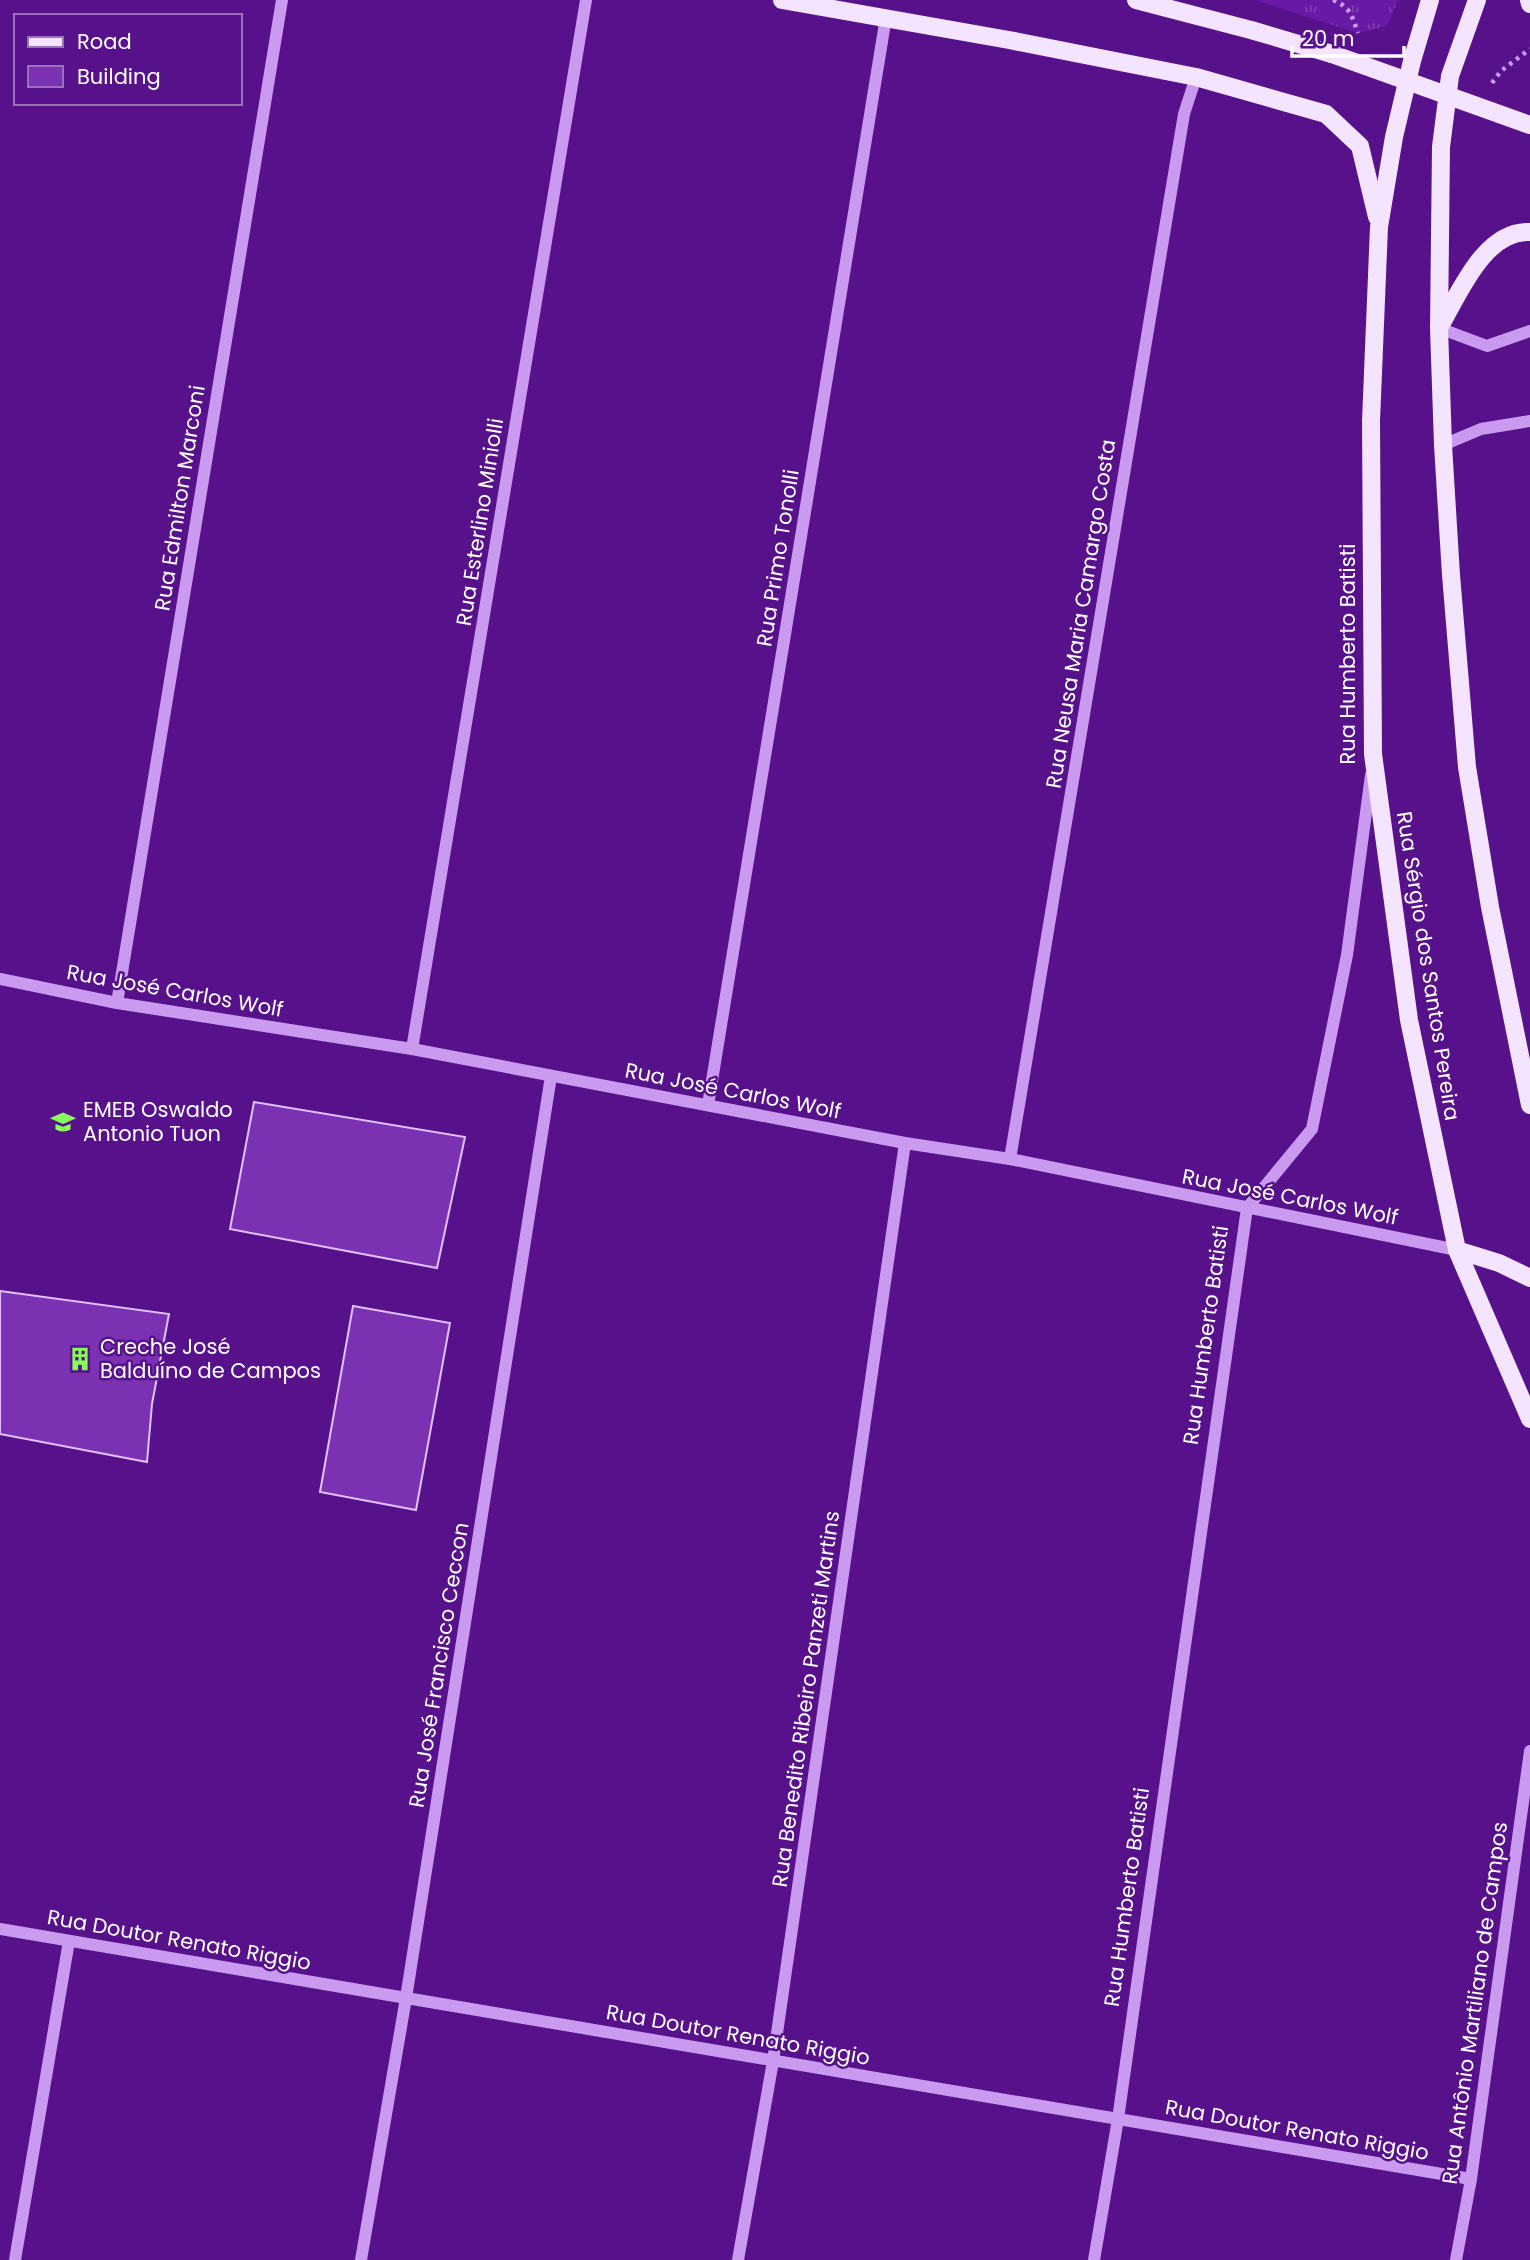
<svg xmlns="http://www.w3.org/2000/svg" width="1530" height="2260" viewBox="0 0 1530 2260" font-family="Poppins,sans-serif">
<defs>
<pattern id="grass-tufts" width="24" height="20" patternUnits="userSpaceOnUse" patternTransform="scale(1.75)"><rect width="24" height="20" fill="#681aa6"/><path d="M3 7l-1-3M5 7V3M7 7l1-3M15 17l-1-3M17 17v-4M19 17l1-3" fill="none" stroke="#7f3cb3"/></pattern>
</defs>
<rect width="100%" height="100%" fill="#57128b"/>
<polygon fill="url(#grass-tufts)" points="1255,0 1398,0 1387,26 1357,33"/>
<g fill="#7a32b2" stroke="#e1c0fc" stroke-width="2">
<polygon points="254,1102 465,1137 437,1268 230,1229"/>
<polygon points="0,1291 169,1314 152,1404 147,1462 0,1434"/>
<polygon points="353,1306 450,1323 416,1510 320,1492"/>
</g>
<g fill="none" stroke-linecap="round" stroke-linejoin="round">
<g stroke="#ca9af1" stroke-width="4.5" stroke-dasharray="3.5 5" stroke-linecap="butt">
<path d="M 1333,0 C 1351,7 1352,17 1358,33"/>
<polyline points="1492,83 1501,71 1530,49"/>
</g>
<g stroke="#ca9af1" stroke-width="12">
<polyline points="1439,328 1487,346 1530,331"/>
<polyline points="1443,445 1481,429 1530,421"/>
<polyline points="0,979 117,1003 412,1049 905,1143 1010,1159 1457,1250"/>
<polyline points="117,1003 282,0"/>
<polyline points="412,1049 586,0"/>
<polyline points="708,1105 886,17"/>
<polyline points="1010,1159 1184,114 1196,77"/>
<polyline points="0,1929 1471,2179"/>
<polyline points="15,2260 69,1941"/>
<polyline points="361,2260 406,1998 551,1076"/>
<polyline points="738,2260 773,2061 905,1143"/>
<polyline points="1094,2260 1118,2119 1247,1208 1312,1129 1347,955 1371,775"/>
<polyline points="1456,2260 1471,2179 1530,1751"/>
</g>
<g stroke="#f5e4ff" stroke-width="18">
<polyline points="782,0 1009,40 1196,77 1326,114 1360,146 1377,217"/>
<polyline points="1136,0 1251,30 1332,54"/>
<polyline points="1430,0 1412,61 1394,137 1379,227 1371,421 1373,754 1409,1020 1457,1250 1530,1419"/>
<polyline points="1477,0 1450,76 1441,147 1439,328 1443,445 1451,575 1467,767 1490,907 1530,1105"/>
<polyline points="1529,0 1530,4"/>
<path d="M 1439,328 C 1459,294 1484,230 1530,232"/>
<polyline points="1457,1250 1499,1263 1530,1278"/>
</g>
<polyline stroke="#f5e4ff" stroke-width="18" points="1332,54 1530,125"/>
</g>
<defs>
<g id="school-bare" transform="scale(1.89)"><path d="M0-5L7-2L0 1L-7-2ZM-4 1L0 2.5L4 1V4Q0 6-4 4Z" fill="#88ff5a" stroke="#57128b" stroke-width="2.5" paint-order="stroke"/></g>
<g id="building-bare" transform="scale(1.89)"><path d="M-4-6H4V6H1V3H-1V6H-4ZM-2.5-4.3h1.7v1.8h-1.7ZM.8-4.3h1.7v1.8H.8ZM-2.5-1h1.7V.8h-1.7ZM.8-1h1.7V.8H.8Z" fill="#88ff5a" stroke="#57128b" stroke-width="2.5" paint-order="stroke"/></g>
</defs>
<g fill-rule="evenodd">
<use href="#school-bare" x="63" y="1122"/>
<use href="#building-bare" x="80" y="1359"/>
</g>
<g text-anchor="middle" stroke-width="5" stroke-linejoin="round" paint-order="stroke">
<g font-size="21" fill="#fff" stroke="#57128b">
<text transform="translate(180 498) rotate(-81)" y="7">Rua Edmilton Marconi</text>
<text transform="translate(480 522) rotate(-81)" y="7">Rua Esterlino Miniolli</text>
<text transform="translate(778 558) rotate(-81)" y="7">Rua Primo Tonolli</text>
<text transform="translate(1081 614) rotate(-81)" y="7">Rua Neusa Maria Camargo Costa</text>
<text transform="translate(1348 654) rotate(-90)" y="7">Rua Humberto Batisti</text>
<text transform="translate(1428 966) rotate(81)" y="7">Rua Sérgio dos Santos Pereira</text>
<text transform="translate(175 991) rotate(10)" y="7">Rua José Carlos Wolf</text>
<text transform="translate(733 1091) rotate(11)" y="7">Rua José Carlos Wolf</text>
<text transform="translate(1290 1197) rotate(11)" y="7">Rua José Carlos Wolf</text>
<text transform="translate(1206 1335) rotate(-82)" y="7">Rua Humberto Batisti</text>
<text transform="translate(439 1665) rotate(-81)" y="7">Rua José Francisco Ceccon</text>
<text transform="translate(806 1699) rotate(-82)" y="7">Rua Benedito Ribeiro Panzeti Martins</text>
<text transform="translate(1127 1897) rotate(-82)" y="7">Rua Humberto Batisti</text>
<text transform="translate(179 1940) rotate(10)" y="7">Rua Doutor Renato Riggio</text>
<text transform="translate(1475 2003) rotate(-82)" y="7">Rua Antônio Martiliano de Campos</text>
<text transform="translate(738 2035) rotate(10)" y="7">Rua Doutor Renato Riggio</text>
<text transform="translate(1297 2130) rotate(10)" y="7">Rua Doutor Renato Riggio</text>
</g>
<g font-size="21" fill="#fff" stroke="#57128b" text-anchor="start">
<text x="83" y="1117">EMEB Oswaldo<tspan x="83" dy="24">Antonio Tuon</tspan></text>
<text x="100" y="1354">Creche José<tspan x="100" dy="24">Balduíno de Campos</tspan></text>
</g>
</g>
<rect x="14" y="14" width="228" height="91" fill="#57128b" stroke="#9a71b9" stroke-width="2"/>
<rect x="28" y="37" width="35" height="10" fill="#f5e4ff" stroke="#9a71b9" stroke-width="2"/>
<text x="77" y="49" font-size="21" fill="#ffffff">Road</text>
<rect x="28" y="66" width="35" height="21" fill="#7a32b2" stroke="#9a71b9" stroke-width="2"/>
<text x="77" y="84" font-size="21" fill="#ffffff">Building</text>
<path d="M1292 46v10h112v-10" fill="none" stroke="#ffffff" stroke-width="3.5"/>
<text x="1302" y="46" font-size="21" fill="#ffffff" stroke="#57128b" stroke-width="5" paint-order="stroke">20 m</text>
</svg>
